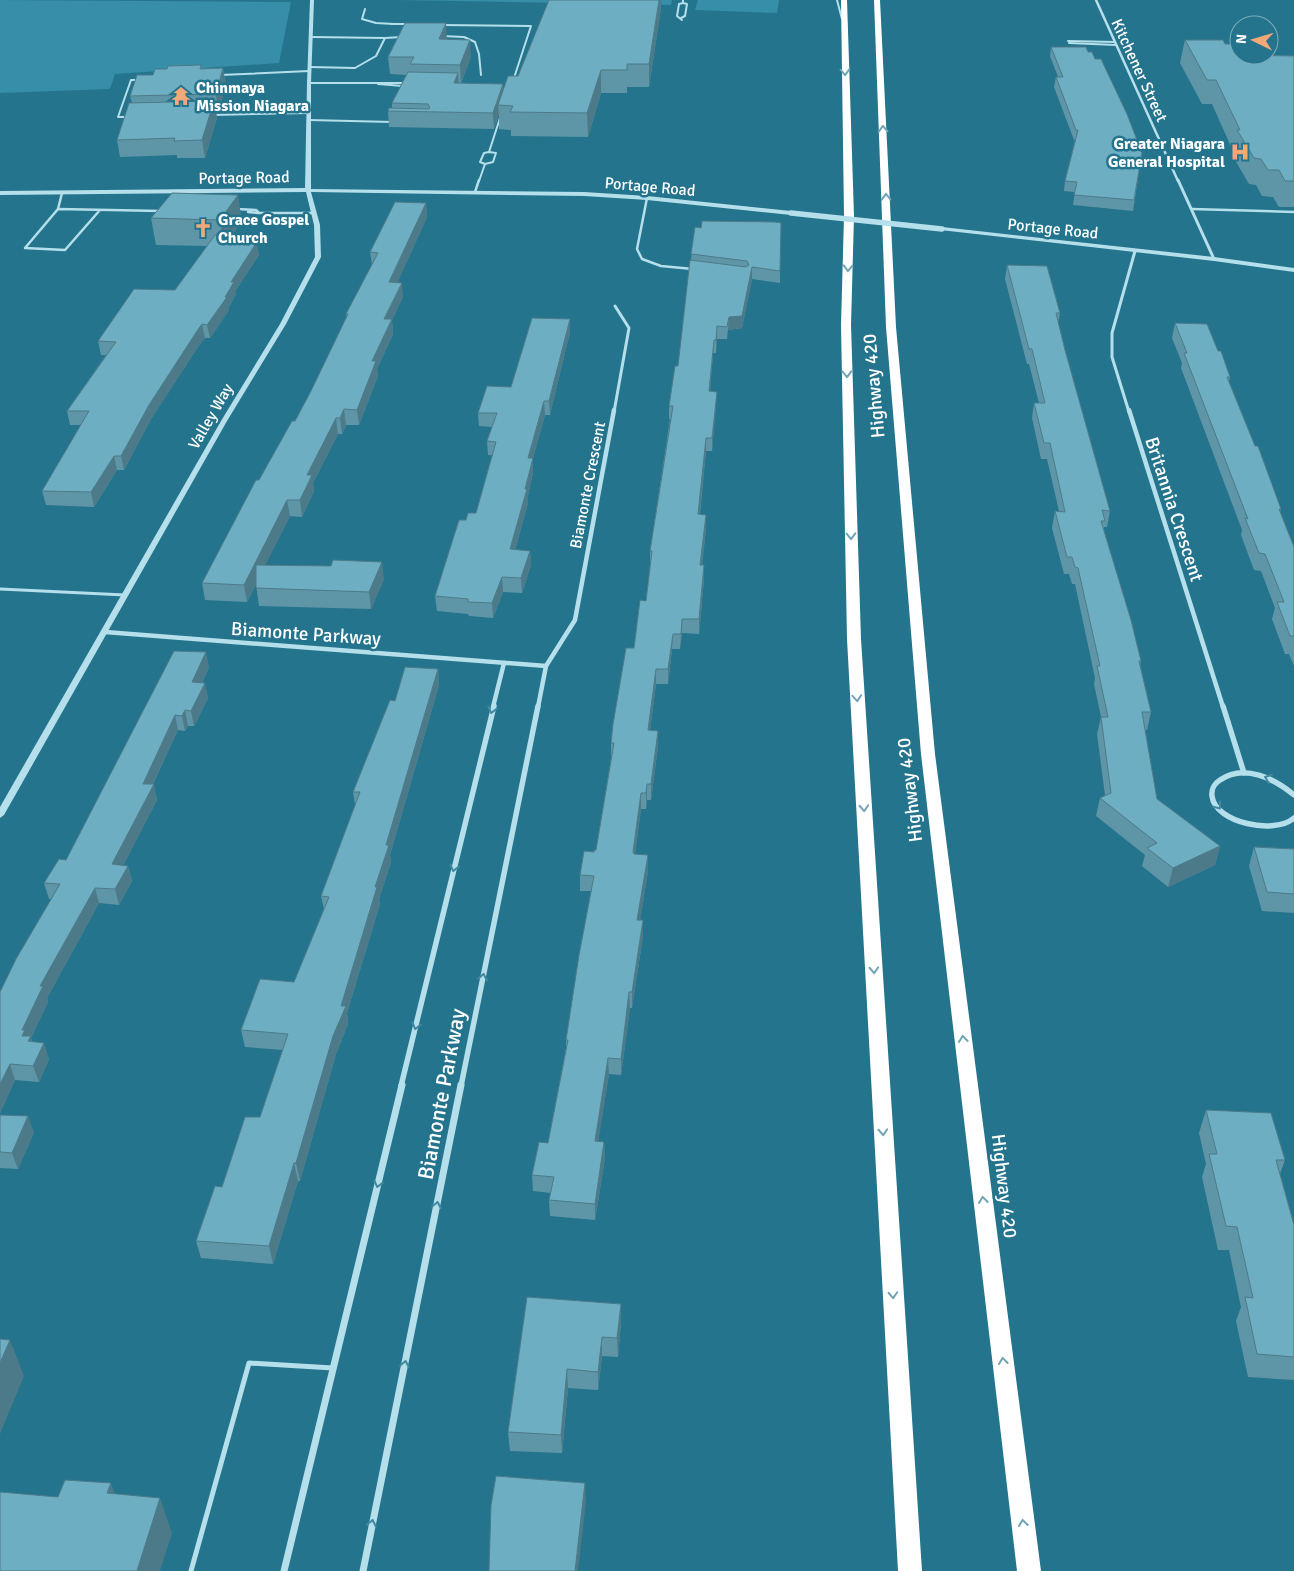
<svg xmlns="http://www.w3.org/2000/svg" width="1294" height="1571" viewBox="0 0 1294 1571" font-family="Signika,sans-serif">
<rect width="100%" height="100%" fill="#24748d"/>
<g fill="#368ea8">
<polygon points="0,0 291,2 279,63 115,74 110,89 0,93"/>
<polygon points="397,0 672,0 671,5"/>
<polygon points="698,0 779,0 777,13 695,10"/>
</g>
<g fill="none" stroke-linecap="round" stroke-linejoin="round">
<g stroke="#b4dfeb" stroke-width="2">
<polyline points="837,0 842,19"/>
<polyline points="365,9 362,19 376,23 394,24"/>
<polyline points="681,18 685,16 687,4 683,3"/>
<polyline points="682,20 677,16 679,4 683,3 683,0"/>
<polyline points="391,24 421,24"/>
<polyline points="441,25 531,26 513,81"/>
<polyline points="442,36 464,37 475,42 479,54 481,75"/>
<polyline points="385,38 402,37"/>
<polyline points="1068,41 1115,42"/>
<polyline points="1069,43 1116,45"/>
<polyline points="310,67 355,68 376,56 385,38 312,37"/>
<polyline points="220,75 309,71"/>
<polyline points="309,83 406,83"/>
<polyline points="378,84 403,86"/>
<polyline points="211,115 309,113"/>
<polyline points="129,117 118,117 131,80 138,80"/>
<polyline points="309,120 392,122"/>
<polyline points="489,152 500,118"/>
<polygon points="489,152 496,153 493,162 485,164 480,162 484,153"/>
<polyline points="479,181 485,164"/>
</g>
<g stroke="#b4dfeb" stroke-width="2.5">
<polyline points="475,192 479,180"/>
<polyline points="647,198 637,249 642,259 661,266 693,269"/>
<polyline points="58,209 62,193"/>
<polyline points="237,209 256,210 259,213 313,213"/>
<polyline points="1192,209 1294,212"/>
<polyline points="100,210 65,250 25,248 58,209 161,211"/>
<polyline points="248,212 258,213"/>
</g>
<polyline stroke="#b4dfeb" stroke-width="3" points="0,589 125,595"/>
<polyline stroke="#b4dfeb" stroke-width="5" points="191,1571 249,1363 333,1368"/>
<polyline stroke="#b4dfeb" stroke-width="2.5" points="1096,0 1178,181"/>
<g stroke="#b4dfeb" stroke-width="3">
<polyline points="1178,180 1214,259"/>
<polyline points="614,412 629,328 615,306"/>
<polyline points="1129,412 1112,357 1112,333 1135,251"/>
</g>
<g stroke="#b4dfeb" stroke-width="4.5">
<polyline points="1129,410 1223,707"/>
<polyline points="105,632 546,666"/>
<polyline points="493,707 504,663"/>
<polyline points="538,707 546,666 575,620 614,410"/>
</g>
<g stroke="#b4dfeb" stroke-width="5.5">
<polyline points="1223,706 1244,773"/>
<path d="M 1294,795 C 1275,779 1244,763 1220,780 C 1215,783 1211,789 1212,796 C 1215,823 1275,835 1294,818"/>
<polyline points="401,1086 494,706"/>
<polyline points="461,1086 538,706"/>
</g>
<g stroke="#b4dfeb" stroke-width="7">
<polyline points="284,1571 402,1085"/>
<polyline points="363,1571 461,1085"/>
</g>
<g fill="#b4dfeb" fill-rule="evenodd">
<polygon points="310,0 314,0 311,83 311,189 584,192 647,196 791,211 794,213 791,215 647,200 584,196 311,192 320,225 321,257 286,324 227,421 4,815 0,818 0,807 221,421 280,324 315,257 314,225 306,192 0,195 0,191 305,188 307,83"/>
<polygon points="942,227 1214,257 1294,268 1294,272 1214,261 940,230 940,228"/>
</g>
<g fill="#fff" fill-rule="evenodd">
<polygon points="841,0 847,0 854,216 851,325 861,639 922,1571 898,1571 847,639 841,325 844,216"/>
<polygon points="874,0 880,0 896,327 935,754 1041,1571 1017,1571 921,754 886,327"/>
</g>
<polyline stroke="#b4dfeb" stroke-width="5.5" points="791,213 942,229"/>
</g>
<g fill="#5f96a7">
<polygon points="549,0 661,0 661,8 649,87 627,87 627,93 601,93 588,137 511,136 511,130 499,129 499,114 494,129 389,127 388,111 392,109 392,103 406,75 390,74 388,57 447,39 471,57 461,83 503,84 503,91 518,76"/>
<polygon points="1185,40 1225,44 1239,55 1294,56 1294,207 1279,207 1273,197 1262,196 1256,185 1249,184 1232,155 1233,151 1212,104 1202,104 1180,63"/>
<polygon points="1051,47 1088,52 1095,59 1142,153 1133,211 1073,205 1075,192 1064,191 1065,181 1075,140 1074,140 1054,87 1056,77 1058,77 1050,56"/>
<polygon points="201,65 202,69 223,68 226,86 218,112 216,112 217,118 205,158 177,158 177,155 120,157 117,140 132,103 130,96 153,75 167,69"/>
<polygon points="426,203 427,217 397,283 403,297 392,320 393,334 377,369 378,376 359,425 346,425 342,434 338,434 313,483 314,491 302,517 290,516 265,565 384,579 371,609 259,606 256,584 247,602 205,600 202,583 259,480 295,421 311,391 346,318 346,314 372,265 370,252"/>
<polygon points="151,218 242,221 232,235 250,236 251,238 255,238 259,255 236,290 236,294 229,307 229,310 210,338 205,338 200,344 151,419 124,470 117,470 94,507 46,505 42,491 81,425 70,425 67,411 106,355 101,355 98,341 175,290 207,246 156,245"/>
<polygon points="695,227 780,271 780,283 752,279 742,328 728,330 727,339 717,339 716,353 713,353 710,391 716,405 712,451 706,451 700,514 706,515 706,529 702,565 704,565 704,579 699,634 682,633 680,649 672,649 668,684 656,684 650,730 658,731 658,746 651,800 647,800 646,809 641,809 635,854 648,871 640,920 643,920 643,936 632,1008 630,1008 621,1075 609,1074 598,1141 604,1142 605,1158 595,1220 550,1216 549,1200 551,1193 533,1191 532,1175 548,1143 566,1048 566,1040 591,891 580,891 580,875 594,852 596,850 611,758 611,743 646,601 650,566 650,551 670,419 669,419 669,406 678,366"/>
<polygon points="1007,265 1060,313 1058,323 1065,350 1110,511 1107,527 1104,527 1104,530 1141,661 1140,666 1151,712 1147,730 1145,730 1157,799 1220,846 1215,865 1168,887 1142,866 1145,855 1096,816 1100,798 1105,795 1097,734 1101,717 1094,684 1095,678 1075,584 1072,584 1069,574 1064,574 1052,528 1055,511 1059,511 1047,459 1041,459 1032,418 1034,403 1039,403 1029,364 1027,364 1005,279"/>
<polygon points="570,319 570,332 550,415 545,415 533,458 533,472 528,496 528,503 515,550 530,551 531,565 522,593 503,592 493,618 469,616 468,614 437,611 435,596 466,520 476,513 492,455 488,455 487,441 492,427 479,426 478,413 511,387"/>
<polygon points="1175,323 1218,351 1230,377 1229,382 1281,509 1280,512 1294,547 1294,666 1289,654 1285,654 1272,619 1275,608 1261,571 1254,570 1241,535 1242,530 1181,368 1182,363 1172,338"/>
<polygon points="209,667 202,683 208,698 194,726 188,726 185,731 178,730 153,784 157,800 123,865 128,866 132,881 119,905 99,903 47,998 48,1002 31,1038 32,1042 49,1059 39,1082 15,1080 0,1113 0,992 52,899 49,899 44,883 66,860"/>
<polygon points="438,669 439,685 390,855 391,862 379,899 380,904 347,1013 348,1024 336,1054 300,1181 298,1181 273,1264 201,1258 196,1241 222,1187 260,1117 283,1050 245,1047 241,1030 294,982 324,910 321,896 355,805 353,792 395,701"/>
<polygon points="1254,847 1294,849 1294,913 1262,911 1249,866"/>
<polygon points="1206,1110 1285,1160 1280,1174 1294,1225 1294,1380 1248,1377 1236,1321 1241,1307 1229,1250 1218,1250 1202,1177 1206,1164 1199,1133"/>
<polygon points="0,1115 34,1132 18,1169 0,1168"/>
<polygon points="527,1297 621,1323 618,1357 602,1356 598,1390 568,1388 562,1453 510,1451 508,1432"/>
</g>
<g fill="#4d7a88">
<polygon points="659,0 661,0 661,8 649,87 649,64"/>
<polygon points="446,23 447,40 439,39"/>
<polygon points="470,40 471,57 461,83 460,65"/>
<polygon points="223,68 226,86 218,112 216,94"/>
<polygon points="601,70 601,93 588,137 587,113"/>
<polygon points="458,73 459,89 454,83"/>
<polygon points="503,84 504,100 498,105 499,114 494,129 493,113"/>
<polygon points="214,101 217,118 205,158 202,140"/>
<polygon points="238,195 242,221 224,247 220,220"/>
<polygon points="426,203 427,217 391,297 389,282"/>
<polygon points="255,238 256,245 257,242 259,255 236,290 236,294 229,307 229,310 210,338 207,325 225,297 231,282"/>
<polygon points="752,267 752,279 742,328 728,330 727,339 729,317"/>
<polygon points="402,283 403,297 392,320 393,334 377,369 378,376 359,425 357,410 384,319"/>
<polygon points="570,319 570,332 550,415 549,401"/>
<polygon points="202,324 205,338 200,344 151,419 124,470 121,456 149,405 197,331"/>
<polygon points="717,326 717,339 716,353 716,340"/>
<polygon points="714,340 709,405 709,391"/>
<polygon points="717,392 716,405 712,451 712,438"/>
<polygon points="544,401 545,415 529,472 528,458"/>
<polygon points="344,409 346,425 342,434 340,418"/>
<polygon points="336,418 338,434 313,483 314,491 302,517 300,500 307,475"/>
<polygon points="706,438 706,451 698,528 698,514"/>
<polygon points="114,456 117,470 94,507 91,492"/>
<polygon points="533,458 533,472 528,496 528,503 511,564 510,549"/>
<polygon points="287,500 290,516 247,602 244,585"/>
<polygon points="706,515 706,529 700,579 700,565"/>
<polygon points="530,551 531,565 522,593 521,578"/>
<polygon points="382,562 384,579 371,609 369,592"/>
<polygon points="704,565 704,579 699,634 699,619"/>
<polygon points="502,577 503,592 493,618 492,603"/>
<polygon points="682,619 682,633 680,649"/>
<polygon points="673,634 672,649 668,684 668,669"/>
<polygon points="206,652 209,667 195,697 192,682"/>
<polygon points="438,669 439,685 390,855 391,862 379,899 380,904 347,1013 348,1024 336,1054 300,1181 296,1163 375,887 386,845"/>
<polygon points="656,669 656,684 648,746 648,730"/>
<polygon points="205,683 208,698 194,726 191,711"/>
<polygon points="185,710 188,726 185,731 182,716"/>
<polygon points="175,715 178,730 148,794 154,784 157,800 116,880 112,864 143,784"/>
<polygon points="658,731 658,746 651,800 651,784"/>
<polygon points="647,784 647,800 646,809 646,793"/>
<polygon points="641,793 641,809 633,868 633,852"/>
<polygon points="1220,846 1215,865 1168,887 1173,868"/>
<polygon points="648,855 648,871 638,936 637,920"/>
<polygon points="128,866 132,881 119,905 115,889"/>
<polygon points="95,888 99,903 47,998 48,1002 31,1038 36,1052 22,1036 22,1030 40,986"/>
<polygon points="643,920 643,936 632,1008 632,992"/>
<polygon points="629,992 630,1008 621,1075 621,1059"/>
<polygon points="44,1043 49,1059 39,1082 33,1066"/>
<polygon points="608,1058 609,1074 596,1157 595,1141"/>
<polygon points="10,1064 15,1080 0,1113 0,1084"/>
<polygon points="28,1116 34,1132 18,1169 12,1153"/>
<polygon points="604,1142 605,1158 595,1220 595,1204"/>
<polygon points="294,1163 298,1181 273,1264 269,1246"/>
<polygon points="621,1304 621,1323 618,1357 617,1338"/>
<polygon points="602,1337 602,1356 598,1390 598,1372"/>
<polygon points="10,1340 24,1376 0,1434 0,1363"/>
<polygon points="567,1369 568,1388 562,1453 561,1435"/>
<polygon points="111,1483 124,1519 107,1493"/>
<polygon points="585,1483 586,1502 578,1571 575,1571"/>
<polygon points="160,1498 172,1533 160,1571 137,1571"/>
</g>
<g fill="#6eaec2" stroke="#4d7a88">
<polygon points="549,0 659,0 649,64 627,64 627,70 601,70 587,113 510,112 513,106 498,105 508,76 518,76"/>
<polygon points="405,23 446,23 439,39 470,40 460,65 410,64 414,57 388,57"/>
<polygon points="1185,40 1223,40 1225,44 1239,44 1239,55 1294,56 1294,181 1285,181 1279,170 1268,170 1261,159 1254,158 1237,130 1240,130 1216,80 1207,80"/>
<polygon points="1051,47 1086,47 1088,52 1092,52 1095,59 1101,59 1127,114 1142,153 1134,200 1074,195 1077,182 1065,181 1078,130 1076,130 1056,77 1063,77"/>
<polygon points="201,65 200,69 223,68 216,94 130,96 137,75 153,75 155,69 167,69 168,66"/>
<polygon points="408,72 458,73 454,83 503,84 493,113 388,111 389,108 428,109 430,108 428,104 392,103"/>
<polygon points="214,101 202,140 174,141 175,138 117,140 129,103"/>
<polygon points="172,193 238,195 220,220 151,218"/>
<polygon points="395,202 426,203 389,282 402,283 384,319 392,319 372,361 376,361 357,410 344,409 340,418 336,418 307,475 312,475 300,500 287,500 244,585 202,583 256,480 259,480 292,421 295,421 311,391 348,314 346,314 378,253 370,252"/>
<polygon points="702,221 775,222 781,223 780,271 752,267 742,316 729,317 727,327 717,326 716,340 714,340 709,391 717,392 712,438 706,438 698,514 706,515 700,565 704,565 699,619 682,619 681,634 673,634 668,669 656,669 648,730 658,731 651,784 647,784 646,793 641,793 633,852 634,854 648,855 637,920 643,920 632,992 629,992 621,1059 608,1058 595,1141 604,1142 595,1204 549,1200 554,1177 532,1175 539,1142 548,1143 568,1040 566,1040 579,955 594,876 580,875 584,851 594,852 594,850 596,850 614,743 611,743 613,724 626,648 634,648 640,600 646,601 652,551 650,551 673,406 669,406 675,366 678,366 690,260 746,267 749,265 747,261 691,254 695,227 701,228"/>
<polygon points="215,235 250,236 249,237 255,238 252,242 257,242 231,282 234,282 225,297 227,297 207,325 202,324 197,331 149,405 121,456 114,456 91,492 42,491 89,411 67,411 116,342 98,341 134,289 175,290"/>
<polygon points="1007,265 1047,266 1060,313 1056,313 1065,350 1110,511 1102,510 1105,521 1101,521 1131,620 1141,661 1139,661 1151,712 1142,712 1157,799 1220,846 1173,868 1147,848 1157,843 1100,798 1111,793 1101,717 1108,717 1097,666 1100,666 1078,568 1075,567 1072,557 1067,557 1055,511 1065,512 1050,443 1044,443 1034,403 1045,403 1032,349 1029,349"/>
<polygon points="532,318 570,319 549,401 544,401 528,458 533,458 525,489 527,489 510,549 530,551 521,578 502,577 492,603 468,602 468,599 435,596 459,520 466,520 468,513 476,513 496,442 487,441 497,413 478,413 487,386 511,387"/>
<polygon points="1175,323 1207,324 1218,351 1221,351 1230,377 1227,377 1255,446 1258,446 1281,509 1279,509 1294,547 1294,636 1290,636 1277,602 1284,602 1265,554 1259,553 1245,518 1248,519 1184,353 1187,353"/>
<polygon points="333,560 382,562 369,592 256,588 256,565 331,566"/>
<polygon points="174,651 206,652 192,682 205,683 191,711 185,710 182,716 175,715 143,784 154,784 112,864 128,866 115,889 95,888 40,986 43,986 22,1030 25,1030 22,1036 31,1036 28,1041 44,1043 33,1066 10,1064 0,1084 0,992 16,959 60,884 44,883 59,859 66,860"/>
<polygon points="405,667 438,669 386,845 389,845 375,887 377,887 341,1006 346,1006 333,1036 296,1163 294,1163 269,1246 196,1241 215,1186 222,1187 245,1117 260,1117 288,1034 241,1030 260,979 294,982 329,897 321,896 360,792 353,792 390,700 395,701"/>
<polygon points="1254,847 1294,849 1294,894 1267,892"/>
<polygon points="1206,1110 1271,1113 1285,1160 1276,1160 1294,1225 1294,1357 1257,1354 1245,1297 1253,1298 1237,1227 1226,1226 1209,1154 1217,1154"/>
<polygon points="0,1115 28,1116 12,1153 0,1152"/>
<polygon points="527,1297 621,1304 617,1338 602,1337 598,1372 567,1369 561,1435 508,1432"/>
<polygon points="0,1339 10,1340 0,1363"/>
<polygon points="496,1476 585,1483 575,1571 489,1571 491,1505"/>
<polygon points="65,1480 111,1483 107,1493 160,1498 137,1571 0,1571 0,1492 58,1497"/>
</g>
<defs><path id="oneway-chevron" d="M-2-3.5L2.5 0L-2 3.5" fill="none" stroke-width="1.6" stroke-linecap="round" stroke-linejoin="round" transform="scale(1.25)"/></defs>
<g stroke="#71a5b5">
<use href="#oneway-chevron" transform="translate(845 72) rotate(88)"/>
<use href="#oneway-chevron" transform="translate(883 129) rotate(-93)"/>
<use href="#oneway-chevron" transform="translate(886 197) rotate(-92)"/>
<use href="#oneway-chevron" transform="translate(848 268) rotate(92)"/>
<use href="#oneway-chevron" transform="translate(847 374) rotate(89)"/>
<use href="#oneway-chevron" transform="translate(851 536) rotate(89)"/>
<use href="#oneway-chevron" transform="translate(857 698) rotate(86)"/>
<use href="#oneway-chevron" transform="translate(864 808) rotate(87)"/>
<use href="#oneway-chevron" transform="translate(874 970) rotate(87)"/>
<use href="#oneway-chevron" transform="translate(963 1039) rotate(-97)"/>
<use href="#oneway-chevron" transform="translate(883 1132) rotate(87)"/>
<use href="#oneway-chevron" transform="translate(983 1200) rotate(-97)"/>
<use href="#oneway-chevron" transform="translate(893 1295) rotate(87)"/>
<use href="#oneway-chevron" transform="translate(1003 1361) rotate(-97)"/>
<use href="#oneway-chevron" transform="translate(1023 1523) rotate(-97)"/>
</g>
<g stroke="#4189a0">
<use href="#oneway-chevron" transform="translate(492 710) rotate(104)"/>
<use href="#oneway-chevron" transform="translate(1268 778) rotate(-160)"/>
<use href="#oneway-chevron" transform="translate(1218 806) rotate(53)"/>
<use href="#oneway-chevron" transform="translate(454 868) rotate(104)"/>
<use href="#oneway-chevron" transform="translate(483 977) rotate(-79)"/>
<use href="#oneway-chevron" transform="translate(416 1026) rotate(104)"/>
<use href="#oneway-chevron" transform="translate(378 1184) rotate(104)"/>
<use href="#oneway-chevron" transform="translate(437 1205) rotate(-79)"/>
<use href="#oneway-chevron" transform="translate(405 1364) rotate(-79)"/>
<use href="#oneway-chevron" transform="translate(372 1523) rotate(-79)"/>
</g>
<defs>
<g id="temple-bare" transform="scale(1.5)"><path d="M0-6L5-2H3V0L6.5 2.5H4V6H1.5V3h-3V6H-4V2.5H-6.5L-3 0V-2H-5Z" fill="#f5a877" stroke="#24748d" stroke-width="2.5" paint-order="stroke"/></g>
<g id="hospital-bare" transform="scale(1.5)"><path d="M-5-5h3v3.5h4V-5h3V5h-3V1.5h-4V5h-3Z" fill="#f5a877" stroke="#24748d" stroke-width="2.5" paint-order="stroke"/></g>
<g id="church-bare" transform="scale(1.5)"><path d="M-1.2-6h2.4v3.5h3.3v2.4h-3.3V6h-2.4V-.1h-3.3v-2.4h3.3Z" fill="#f5a877" stroke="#24748d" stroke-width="2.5" paint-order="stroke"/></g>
</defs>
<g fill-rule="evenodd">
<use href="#temple-bare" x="181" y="96"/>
<use href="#hospital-bare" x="1240" y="152"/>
<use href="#church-bare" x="203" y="228"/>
</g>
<g text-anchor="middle" stroke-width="5" stroke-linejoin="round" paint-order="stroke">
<g font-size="16" fill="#fff" stroke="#24748d">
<text transform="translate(1140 70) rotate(65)" y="6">Kitchener Street</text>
<text transform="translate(244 177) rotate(-1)" y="6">Portage Road</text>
<text transform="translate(650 186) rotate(5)" y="6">Portage Road</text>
<text transform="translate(1053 228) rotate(6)" y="6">Portage Road</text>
<text transform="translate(210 416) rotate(-60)" y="6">Valley Way</text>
<text transform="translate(587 485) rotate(-79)" y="6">Biamonte Crescent</text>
</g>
<g font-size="16" font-weight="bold" fill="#fff" stroke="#24748d" text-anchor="start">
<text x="196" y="93">Chinmaya<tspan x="196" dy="18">Mission Niagara</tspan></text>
<text x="1225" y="149" text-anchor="end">Greater Niagara<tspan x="1225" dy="18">General Hospital</tspan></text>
<text x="218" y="225">Grace Gospel<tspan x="218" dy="18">Church</tspan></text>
</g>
<g font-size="19" fill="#fff" stroke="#24748d">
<text transform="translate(873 386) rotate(-95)" y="7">Highway 420</text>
<text transform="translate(1175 509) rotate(72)" y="7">Britannia Crescent</text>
<text transform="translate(306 633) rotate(4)" y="7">Biamonte Parkway</text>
<text transform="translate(909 790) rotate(-97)" y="7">Highway 420</text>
<text transform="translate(1005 1186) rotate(83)" y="7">Highway 420</text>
</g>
<g font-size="22" fill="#fff" stroke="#24748d">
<text transform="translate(441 1094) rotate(-79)" y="8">Biamonte Parkway</text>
</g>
</g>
<g transform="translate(1254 40) rotate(275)"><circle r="24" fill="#24748d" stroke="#7cacbb"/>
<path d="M0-4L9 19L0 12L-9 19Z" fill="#f5a877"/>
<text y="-8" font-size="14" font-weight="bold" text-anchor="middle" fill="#ffffff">N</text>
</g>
</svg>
